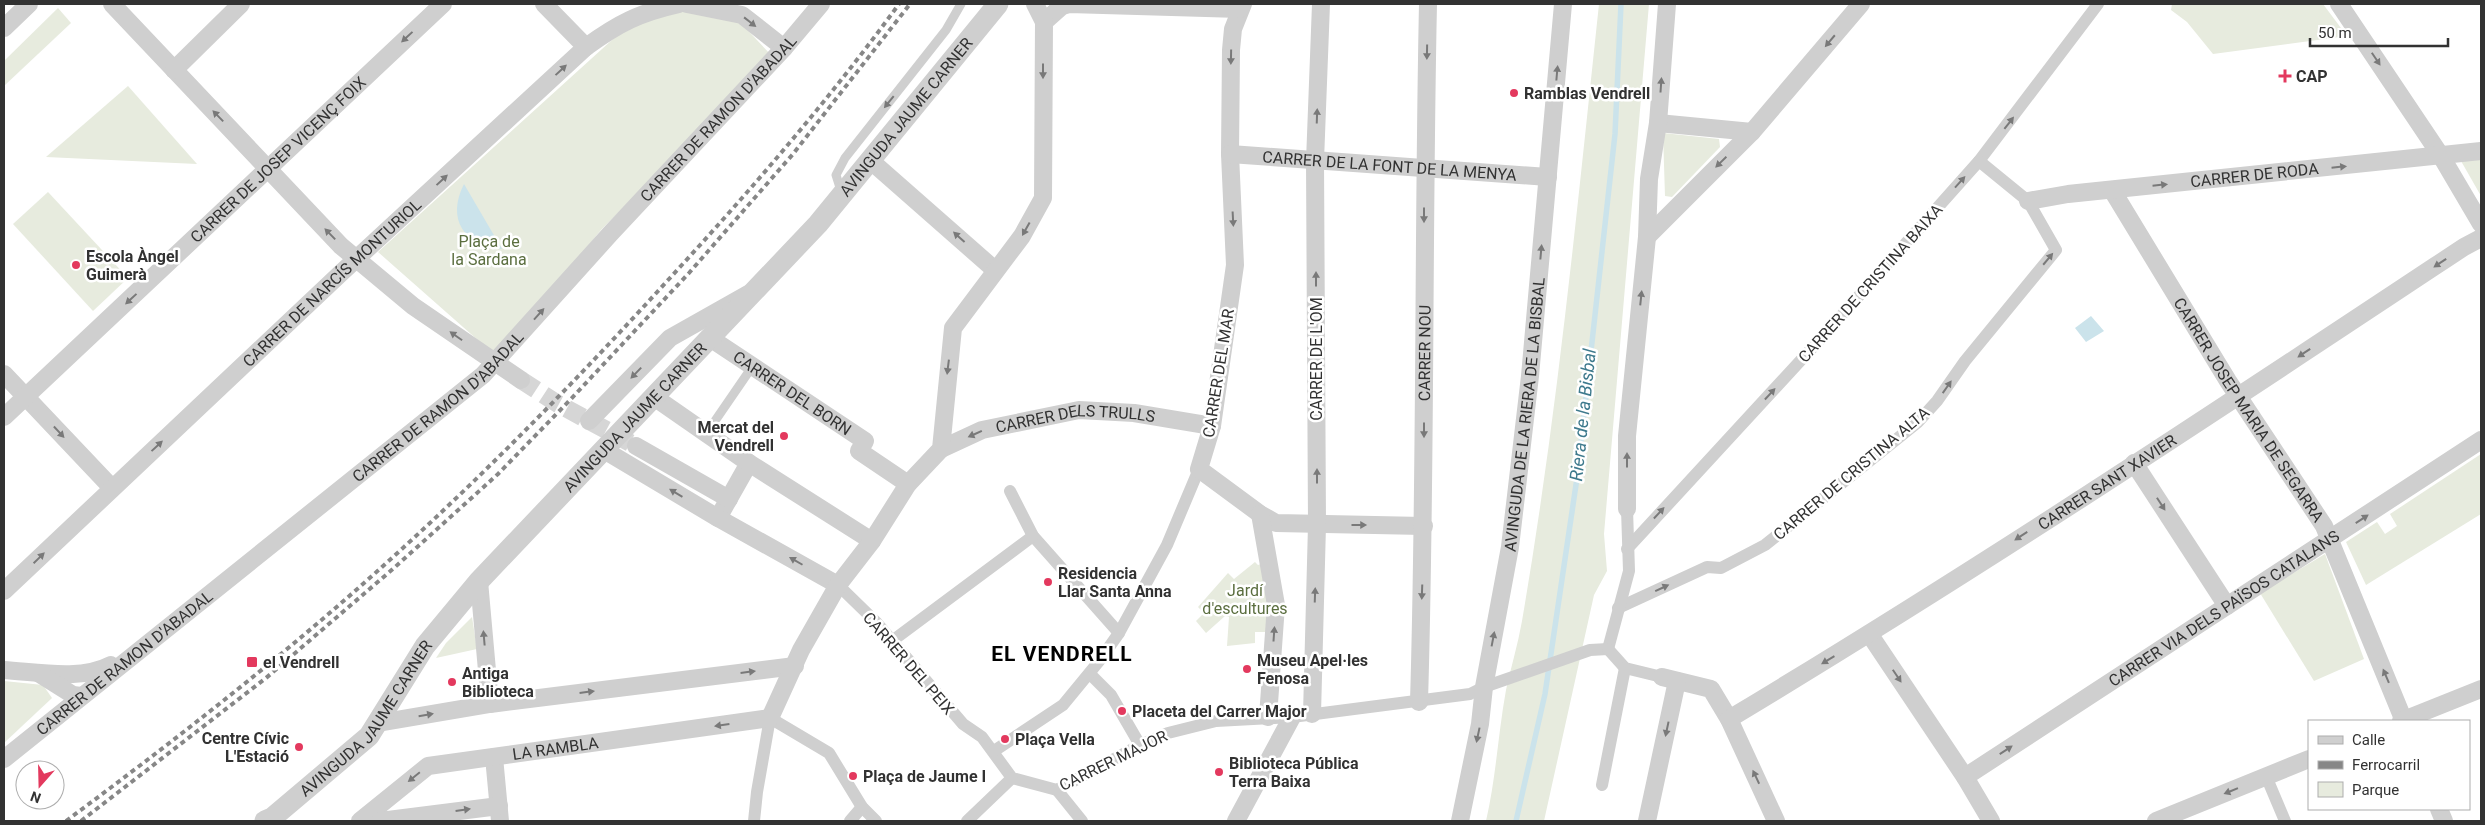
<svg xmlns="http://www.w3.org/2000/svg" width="2485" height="825" viewBox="0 0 2485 825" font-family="Roboto,sans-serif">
<rect width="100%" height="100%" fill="#fff"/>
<g fill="#e7ebde">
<path d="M 1599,4 L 1649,4 L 1604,534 L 1607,571 L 1594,595 L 1544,821 L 1486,821 C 1496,778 1498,734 1506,690 C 1511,667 1518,644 1522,621 C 1557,417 1577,210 1599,4 Z"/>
<polygon points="2172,4 2323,4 2347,36 2213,54 2187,22 2171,10"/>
<polygon points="58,8 71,23 4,86 4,61"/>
<polygon points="688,9 740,22 772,56 601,230 497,357 378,252 634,20"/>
<polygon points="128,86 197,164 46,157"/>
<polygon points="1663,133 1719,139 1720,147 1672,197 1665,196"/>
<polygon points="2481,159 2481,196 2461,161"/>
<polygon points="48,192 128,278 93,311 13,224"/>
<polygon points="2481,454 2481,514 2366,585 2346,542 2377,522 2385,534 2397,526 2390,514"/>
<polygon points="2325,554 2364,659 2314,681 2260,593"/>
<polygon points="1255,562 1258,565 1261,564 1271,606 1269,632 1255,632 1255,643 1227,646 1229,617 1225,616 1206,633 1196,621 1204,613 1198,607 1228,573 1234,579"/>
<polygon points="472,617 477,649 436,658 446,643"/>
<polygon points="4,681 43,685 52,698 4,743"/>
</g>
<g fill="#cbe3eb">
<path d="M 464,184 L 502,249 C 464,246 446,219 464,184 Z"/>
<polygon points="2091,316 2104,331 2086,342 2075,328"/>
</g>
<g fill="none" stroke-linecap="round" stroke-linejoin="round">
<polyline stroke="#cbe3eb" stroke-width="5.5" points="1516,821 1545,694 1577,478 1615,134 1621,4"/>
<polyline stroke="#d6d6d6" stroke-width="18" stroke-dasharray="18 9" stroke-linecap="butt" points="521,380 558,404 636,446"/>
<g stroke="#cfcfcf" stroke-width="9">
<polyline points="842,194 836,175 845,158 946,30 961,4"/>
<polyline points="706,434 752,367"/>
</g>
<g stroke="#cfcfcf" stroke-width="12">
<polyline points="1010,491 1033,536 1119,633"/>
<polyline points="1627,549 1825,334 1979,161 2098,4"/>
<polyline points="838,585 876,622 963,724 982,737 1012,778 1057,790 1140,745 1168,733 1216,721 1292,717 1470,694 1484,687 1590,650 1608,649"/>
<polyline points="1618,608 1707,567 1721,568 1765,545 1918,422 1937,401 1965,361 2056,250 2028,201 1979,161"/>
<polyline points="892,641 1033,536"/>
<polyline points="1608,649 1629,571 1627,509"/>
<polyline points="1608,649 1625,668 1662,677"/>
<polyline points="1090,674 1111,695 1140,745"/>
<polyline points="994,751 1063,705 1100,660 1119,633 1167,545 1199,469"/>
<polyline points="2266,776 2285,821"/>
<polyline points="1602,785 1625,668"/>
<polyline points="1057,790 1082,821"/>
<polyline points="754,821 757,792 770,718 829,753 862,807 876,821"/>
<polyline points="850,821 862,807"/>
<polyline points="967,821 1012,778"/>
</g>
<g stroke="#cfcfcf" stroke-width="18">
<polyline points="112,4 341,246 413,306 521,380"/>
<polyline points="544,4 586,47"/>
<polyline points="687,4 742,15 784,48"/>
<polyline points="1243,4 1233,29 1231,50 1230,154 1235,265 1212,426 1199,469 1260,514 1276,523 1424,526"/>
<polyline points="2339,4 2441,156 2481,224"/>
<polyline points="1044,22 1062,6 1069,4 1240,9"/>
<polyline points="4,28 29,4"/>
<polyline points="174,70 241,4"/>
<polyline points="1658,123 1752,132"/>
<path id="s1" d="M 1230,154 L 1548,177"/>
<polyline points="871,161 995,270"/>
<path id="s2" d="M 2112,190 L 2228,381 L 2324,526 L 2404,721"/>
<path id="s3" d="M 2028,201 L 2068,194 L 2481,151"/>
<polyline points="1647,237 1752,132 1861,4"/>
<path id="s4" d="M 710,338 L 865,441 L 859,451 L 908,484"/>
<polyline points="4,374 112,488"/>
<polyline points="654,397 749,463 718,518"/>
<path id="s5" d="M 4,417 L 443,4"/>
<polyline points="589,421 670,338 748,294"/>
<polyline points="636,446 729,499"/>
<path id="s6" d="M 941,449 L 982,430 L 1079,410 L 1134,413 L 1212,426"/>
<polyline points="604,450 718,518 838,585"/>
<polyline points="749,463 872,541"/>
<polyline points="2134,463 2227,606"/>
<polyline points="1627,509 1627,436 1647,237 1649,179 1658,123 1667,4"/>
<polyline points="1260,514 1276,605 1268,717"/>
<polyline points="479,581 490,704"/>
<path id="s7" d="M 4,591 L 341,273 L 586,47 C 619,23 639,13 679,4"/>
<polyline points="1870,635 1965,777 1991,821"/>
<path d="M 4,670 C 37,672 81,681 111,665"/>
<polyline points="38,673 73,695 81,696"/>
<polyline points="1662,677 1711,689 1729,719 1776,821"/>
<path id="s8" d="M 1419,702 C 1426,469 1423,237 1428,4"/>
<polyline points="1312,714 1317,525 1315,161 1321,4"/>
<path id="s9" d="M 1729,719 C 1979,569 2221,408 2464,247 L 2481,238"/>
<polyline points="2401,721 2481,689"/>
<polyline points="378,723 490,704 795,666"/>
<polyline points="494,757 500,821"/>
<path id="s10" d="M 4,759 L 483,375 L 610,234 L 784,48 L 821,4"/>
<path id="s11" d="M 1965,777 L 2481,440"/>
<polyline points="2439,809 2444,821"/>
<path id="s12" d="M 360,821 L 428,766 L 770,718 L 801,650 L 838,585 L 872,541 L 908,484 L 941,449 L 953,328 L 1022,236 L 1043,198 L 1044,22 L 1035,4"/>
<polyline points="380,821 499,806"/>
<polyline points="1236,821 1292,717"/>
<path id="s13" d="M 1460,821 L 1480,724 L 1484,687 L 1510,547 L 1530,376 L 1563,4"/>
<polyline points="1647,821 1677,681"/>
<polyline points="2156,821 2309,759"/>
</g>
<path stroke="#cfcfcf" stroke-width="21" id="s14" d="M 265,821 L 272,818 L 369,736 L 425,646 L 479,581 L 818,224 L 998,4"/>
<g stroke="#878787" stroke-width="4" stroke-dasharray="5 4" stroke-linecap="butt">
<path d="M 66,821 C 174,741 282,657 382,567 C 483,476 578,379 669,279 C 750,191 829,100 899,4"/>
<polyline points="81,821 266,678 394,568 498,474 570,400 689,273 793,154 910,4"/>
</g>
</g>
<defs><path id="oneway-solid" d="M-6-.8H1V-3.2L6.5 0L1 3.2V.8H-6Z" transform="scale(1.25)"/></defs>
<g fill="#797979">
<use href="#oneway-solid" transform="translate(750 22) rotate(38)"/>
<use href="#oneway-solid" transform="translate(407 37) rotate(137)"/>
<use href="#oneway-solid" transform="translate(1830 41) rotate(130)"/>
<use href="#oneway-solid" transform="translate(1427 52) rotate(91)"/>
<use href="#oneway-solid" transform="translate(1231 57) rotate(91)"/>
<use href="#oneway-solid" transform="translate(2376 59) rotate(56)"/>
<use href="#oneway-solid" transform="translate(561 70) rotate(-43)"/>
<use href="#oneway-solid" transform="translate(1043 71) rotate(90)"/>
<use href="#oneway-solid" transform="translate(1557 73) rotate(-85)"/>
<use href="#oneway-solid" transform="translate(1661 85) rotate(-86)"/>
<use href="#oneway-solid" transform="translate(889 102) rotate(129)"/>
<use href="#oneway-solid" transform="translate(218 116) rotate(-134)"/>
<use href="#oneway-solid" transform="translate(1317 116) rotate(-88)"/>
<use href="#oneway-solid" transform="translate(2009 123) rotate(-52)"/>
<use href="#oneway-solid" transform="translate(1721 162) rotate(136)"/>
<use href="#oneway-solid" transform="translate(2339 167) rotate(-6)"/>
<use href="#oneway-solid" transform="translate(442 180) rotate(-43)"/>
<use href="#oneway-solid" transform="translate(1960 182) rotate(-48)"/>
<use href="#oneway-solid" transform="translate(2160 185) rotate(-6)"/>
<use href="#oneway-solid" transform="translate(1424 215) rotate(90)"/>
<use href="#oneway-solid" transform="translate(1233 219) rotate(87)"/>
<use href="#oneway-solid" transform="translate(1026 229) rotate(119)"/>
<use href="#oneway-solid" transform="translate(330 234) rotate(-134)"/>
<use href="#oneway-solid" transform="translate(959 237) rotate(-138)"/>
<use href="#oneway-solid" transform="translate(1541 252) rotate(-85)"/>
<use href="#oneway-solid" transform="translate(2048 259) rotate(-50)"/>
<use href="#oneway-solid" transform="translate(2440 263) rotate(146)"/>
<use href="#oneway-solid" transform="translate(1316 279) rotate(-90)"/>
<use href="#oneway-solid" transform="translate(1641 298) rotate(-84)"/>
<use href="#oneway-solid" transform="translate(131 299) rotate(137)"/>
<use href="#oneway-solid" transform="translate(539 314) rotate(-48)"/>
<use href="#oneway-solid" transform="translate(456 336) rotate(-145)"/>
<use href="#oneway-solid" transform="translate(2304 353) rotate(146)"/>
<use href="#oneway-solid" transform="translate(948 367) rotate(97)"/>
<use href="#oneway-solid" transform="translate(636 373) rotate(134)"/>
<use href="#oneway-solid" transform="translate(1947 387) rotate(-55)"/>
<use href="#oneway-solid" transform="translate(1770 394) rotate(-47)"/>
<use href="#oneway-solid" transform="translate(1424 430) rotate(90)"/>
<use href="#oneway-solid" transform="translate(59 432) rotate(47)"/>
<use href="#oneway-solid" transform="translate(975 434) rotate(156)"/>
<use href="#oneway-solid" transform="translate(157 446) rotate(-43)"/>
<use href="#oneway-solid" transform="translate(1627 460) rotate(-90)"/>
<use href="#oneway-solid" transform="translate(1317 476) rotate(-90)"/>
<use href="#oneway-solid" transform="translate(676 493) rotate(-149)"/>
<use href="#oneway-solid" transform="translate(2161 504) rotate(57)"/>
<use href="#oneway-solid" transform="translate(1659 513) rotate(-47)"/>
<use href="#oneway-solid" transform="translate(2362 519) rotate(-33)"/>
<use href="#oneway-solid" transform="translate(1359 525)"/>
<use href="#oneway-solid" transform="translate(2021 536) rotate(147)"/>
<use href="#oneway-solid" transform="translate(39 558) rotate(-44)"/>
<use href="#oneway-solid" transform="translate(796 561) rotate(-150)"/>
<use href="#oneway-solid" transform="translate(1662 588) rotate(-25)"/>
<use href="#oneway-solid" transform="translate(1422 592) rotate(92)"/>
<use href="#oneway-solid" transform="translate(1315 595) rotate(-88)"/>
<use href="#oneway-solid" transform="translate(1274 634) rotate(-86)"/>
<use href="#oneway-solid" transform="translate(484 638) rotate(-95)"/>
<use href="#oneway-solid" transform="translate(1493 639) rotate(-79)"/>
<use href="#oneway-solid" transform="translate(1828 660) rotate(149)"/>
<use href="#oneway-solid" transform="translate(748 672) rotate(-7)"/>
<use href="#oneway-solid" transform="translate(1897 676) rotate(56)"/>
<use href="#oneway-solid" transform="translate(2386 676) rotate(-113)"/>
<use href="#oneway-solid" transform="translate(587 692) rotate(-7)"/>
<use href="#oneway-solid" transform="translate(426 715) rotate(-10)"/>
<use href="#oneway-solid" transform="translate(722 725) rotate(172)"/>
<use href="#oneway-solid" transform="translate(1667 729) rotate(102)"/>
<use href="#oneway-solid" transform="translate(1478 735) rotate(102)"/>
<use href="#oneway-solid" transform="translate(2006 750) rotate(-33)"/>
<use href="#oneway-solid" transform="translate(414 777) rotate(141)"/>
<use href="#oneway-solid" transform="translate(1756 777) rotate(-115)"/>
<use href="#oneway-solid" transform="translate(2231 791) rotate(158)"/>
<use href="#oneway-solid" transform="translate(463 810) rotate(-8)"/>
</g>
<g fill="#e3395e" stroke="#fff" stroke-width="2">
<path d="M2282.5 68.5h5v5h5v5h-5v5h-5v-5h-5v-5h5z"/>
<circle cx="1514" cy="93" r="5"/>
<circle cx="76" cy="265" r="5"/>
<circle cx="784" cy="436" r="5"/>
<circle cx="1048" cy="582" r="5"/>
<rect x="246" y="656" width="12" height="12" rx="2.5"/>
<circle cx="1247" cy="669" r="5"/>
<circle cx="452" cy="682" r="5"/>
<circle cx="1122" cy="711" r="5"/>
<circle cx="1005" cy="739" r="5"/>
<circle cx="299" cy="747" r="5"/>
<circle cx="1219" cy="772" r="5"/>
<circle cx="853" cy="776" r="5"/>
</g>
<g text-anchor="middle" stroke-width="5" stroke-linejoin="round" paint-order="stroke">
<g font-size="16" font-weight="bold" fill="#323232" stroke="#fff" text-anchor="start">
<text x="2296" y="82">CAP</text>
<text x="1524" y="99">Ramblas Vendrell</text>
<text x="86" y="262">Escola Àngel<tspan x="86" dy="18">Guimerà</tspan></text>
<text x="774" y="433" text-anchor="end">Mercat del<tspan x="774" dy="18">Vendrell</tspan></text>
<text x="1058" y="579">Residencia<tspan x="1058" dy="18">Llar Santa Anna</tspan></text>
<text x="1257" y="666">Museu Apel·les<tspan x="1257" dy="18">Fenosa</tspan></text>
<text x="263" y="668">el Vendrell</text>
<text x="462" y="679">Antiga<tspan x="462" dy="18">Biblioteca</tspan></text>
<text x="1132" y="717">Placeta del Carrer Major</text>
<text x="289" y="744" text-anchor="end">Centre Cívic<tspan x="289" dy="18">L'Estació</tspan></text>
<text x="1015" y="745">Plaça Vella</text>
<text x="1229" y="769">Biblioteca Pública<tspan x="1229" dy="18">Terra Baixa</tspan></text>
<text x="863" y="782">Plaça de Jaume I</text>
</g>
<g font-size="16" fill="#323232" stroke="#fff">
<text dy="6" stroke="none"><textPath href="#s10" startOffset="962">CARRER DE RAMON D'ABADAL</textPath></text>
<text dy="6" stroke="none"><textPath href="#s14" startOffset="956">AVINGUDA JAUME CARNER</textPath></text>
<text dy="6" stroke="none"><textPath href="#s5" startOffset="376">CARRER DE JOSEP VICENÇ FOIX</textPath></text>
<text dy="6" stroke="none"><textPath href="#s1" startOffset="160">CARRER DE LA FONT DE LA MENYA</textPath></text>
<text dy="6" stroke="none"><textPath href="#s3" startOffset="228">CARRER DE RODA</textPath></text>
<text dy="6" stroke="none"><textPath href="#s7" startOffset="450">CARRER DE NARCÍS MONTURIOL</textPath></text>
<text transform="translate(1870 283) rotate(-48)" y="6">CARRER DE CRISTINA BAIXA</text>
<text dy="6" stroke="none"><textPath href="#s8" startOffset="349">CARRER NOU</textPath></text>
<text transform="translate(1316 359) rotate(-90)" y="6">CARRER DE L'OM</text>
<text transform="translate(1218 373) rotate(-81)" y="6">CARRER DEL MAR</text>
<text dy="6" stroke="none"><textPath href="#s4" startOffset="99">CARRER DEL BORN</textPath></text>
<text dy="6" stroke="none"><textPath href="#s10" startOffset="559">CARRER DE RAMON D'ABADAL</textPath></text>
<text dy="6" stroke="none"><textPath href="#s2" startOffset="259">CARRER JOSEP MARIA DE SEGARRA</textPath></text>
<text dy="6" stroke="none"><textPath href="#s13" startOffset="412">AVINGUDA DE LA RIERA DE LA BISBAL</textPath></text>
<text dy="6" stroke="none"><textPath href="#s14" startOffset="551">AVINGUDA JAUME CARNER</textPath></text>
<text dy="6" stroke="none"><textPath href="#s6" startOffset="140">CARRER DELS TRULLS</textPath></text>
<text transform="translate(1851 473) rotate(-40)" y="6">CARRER DE CRISTINA ALTA</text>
<text dy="6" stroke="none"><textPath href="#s9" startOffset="446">CARRER SANT XAVIER</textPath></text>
<text dy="6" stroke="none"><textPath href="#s11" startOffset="309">CARRER VIA DELS PAÏSOS CATALANS</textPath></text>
<text dy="6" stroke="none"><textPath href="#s10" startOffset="154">CARRER DE RAMON D'ABADAL</textPath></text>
<text transform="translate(909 663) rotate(49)" y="6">CARRER DEL PEIX</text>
<text dy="6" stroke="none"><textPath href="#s14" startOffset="146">AVINGUDA JAUME CARNER</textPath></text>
<text dy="6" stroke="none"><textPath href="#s12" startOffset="216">LA RAMBLA</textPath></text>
<text transform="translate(1113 760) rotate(-26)" y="6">CARRER MAJOR</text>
</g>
<g font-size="16" fill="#5b6e3f" stroke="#fff">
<text x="489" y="247">Plaça de<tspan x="489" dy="18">la Sardana</tspan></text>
<text x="1245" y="596">Jardí<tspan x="1245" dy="18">d'escultures</tspan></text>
</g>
<g font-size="18" font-style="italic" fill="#3e7a8d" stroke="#fff">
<text transform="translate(1583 415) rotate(-84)" y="6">Riera de la Bisbal</text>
</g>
<g font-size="21" font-weight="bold" letter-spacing="1" fill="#000" stroke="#fff">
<text x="1062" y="661">EL VENDRELL</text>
</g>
</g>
<rect width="2485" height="825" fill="none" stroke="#323232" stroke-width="10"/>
<rect x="2308" y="720" width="162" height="90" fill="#ffffff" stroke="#adadad"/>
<rect x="2318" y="736" width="25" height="8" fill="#cfcfcf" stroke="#adadad"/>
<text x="2352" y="745" font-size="15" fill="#323232">Calle</text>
<rect x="2318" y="761" width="25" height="8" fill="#878787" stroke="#adadad"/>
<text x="2352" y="770" font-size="15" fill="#323232">Ferrocarril</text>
<rect x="2318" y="782" width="25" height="15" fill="#e7ebde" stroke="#adadad"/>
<text x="2352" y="795" font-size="15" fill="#323232">Parque</text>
<g transform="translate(40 785) rotate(200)"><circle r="24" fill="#ffffff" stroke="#adadad"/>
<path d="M0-4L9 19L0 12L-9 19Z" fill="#e3395e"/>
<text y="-8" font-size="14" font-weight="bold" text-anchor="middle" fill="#323232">N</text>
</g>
<path d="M2310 38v8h138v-8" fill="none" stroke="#323232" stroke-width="2.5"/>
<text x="2318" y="38" font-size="15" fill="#323232" stroke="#ffffff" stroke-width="4" paint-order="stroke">50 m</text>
</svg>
